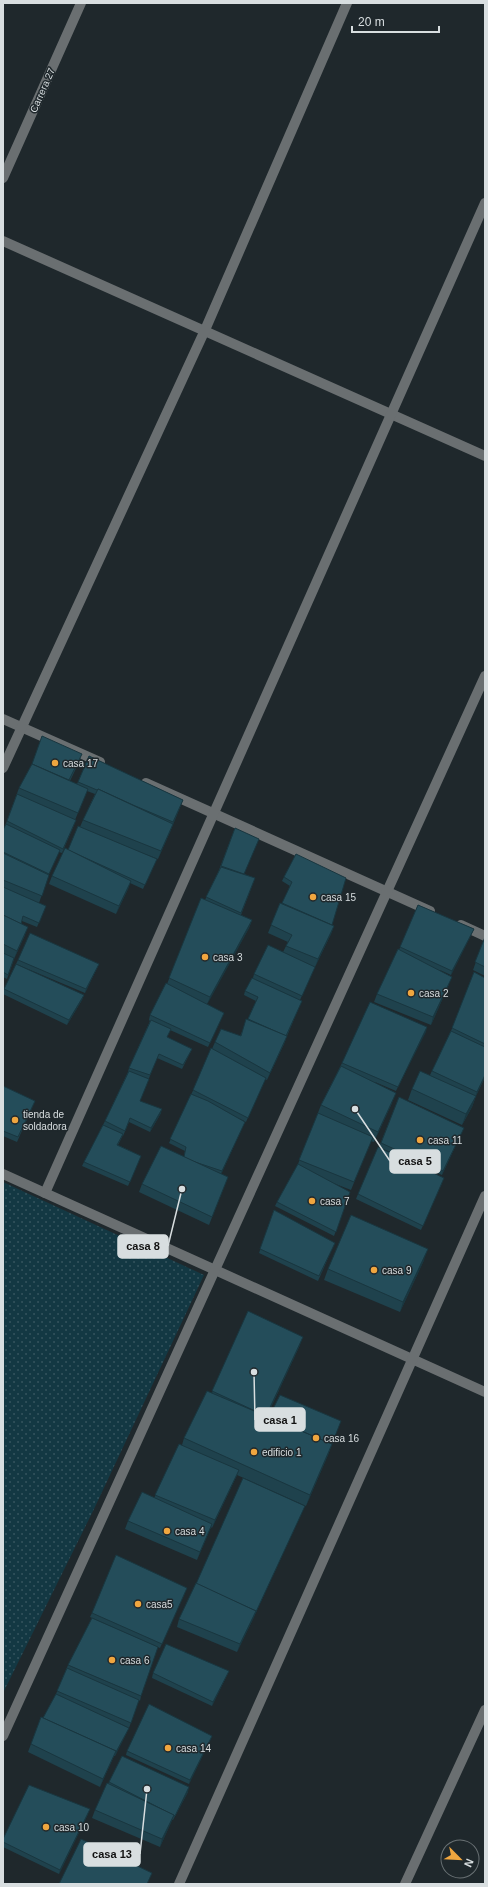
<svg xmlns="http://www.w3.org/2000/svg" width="488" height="1887" viewBox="0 0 488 1887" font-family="Helvetica,sans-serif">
<defs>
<pattern id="green-dots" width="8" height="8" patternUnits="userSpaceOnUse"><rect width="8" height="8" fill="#133843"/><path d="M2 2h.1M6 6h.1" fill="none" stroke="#35545e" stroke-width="1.8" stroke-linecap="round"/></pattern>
</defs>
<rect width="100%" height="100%" fill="#1f282c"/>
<polygon fill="url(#green-dots)" points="3,1182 204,1275 94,1509 3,1693"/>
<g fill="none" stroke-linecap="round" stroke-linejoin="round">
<g stroke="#6a6f71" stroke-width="10">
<polyline points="3,178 81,3"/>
<polyline points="3,241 485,456"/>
<polyline points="3,719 100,762"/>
<polyline points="3,768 205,330 347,3"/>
<polyline points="146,783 430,911"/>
<polyline points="461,925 485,936"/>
<polyline points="3,1174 485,1392"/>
<polyline points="45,1193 485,203"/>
<polyline points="3,1736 485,676"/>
<polyline points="179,1884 485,1196"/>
<polyline points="405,1884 485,1710"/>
</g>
</g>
<g fill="#1f424d">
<polygon points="89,756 183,800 170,832 158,859 140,852 155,863 143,889 130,883 128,889 116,914 49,884 52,876 68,850 80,827 83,820 95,794 87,791 75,820 76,820 74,825 62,853 59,852 49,874 39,903 46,906 37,927 22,921 21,924 25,935 14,959 7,979 3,977 3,830 5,826 19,788 81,758 70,781 77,784"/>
<polygon points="235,828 244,874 255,878 241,915 252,920 249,928 207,1004 224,1013 208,1047 170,1030 167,1037 192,1049 182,1069 157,1058 140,1101 161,1113 150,1132 129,1122 123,1136 123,1135 118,1145 141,1156 128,1186 82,1166 84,1162 103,1125 105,1121 128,1072 129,1068 150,1021 149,1020 150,1015 167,984 201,898 205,900 219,870"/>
<polygon points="296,854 332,925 334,926 331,934 315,967 311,965 315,967 300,1000 302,1001 300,1005 287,1036 284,1044 267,1080 265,1079 246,1122 237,1117 245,1122 221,1174 228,1177 209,1225 139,1192 142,1184 184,1157 185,1151 169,1143 212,1049 215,1042 240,1036 256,1001 244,995 245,991 253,978 254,974 283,952 288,942 268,933 280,903 282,904 290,886 282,881 284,877"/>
<polygon points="418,905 474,929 451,975 440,970 449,984 431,1025 374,1002 377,994 399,950"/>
<polygon points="485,937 485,976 473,970"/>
<polygon points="18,960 99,964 85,993 16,964"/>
<polygon points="474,972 485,978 485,1077 476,1096 472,1107 462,1125 408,1100 412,1089 430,1075 451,1031"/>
<polygon points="4,989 84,995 82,1000 67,1025 3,994"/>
<polygon points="427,1027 396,1091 375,1082 392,1103 374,1142 371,1141 351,1190 333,1183 350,1192 334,1236 275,1206 277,1202 298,1164 321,1105 342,1063"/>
<polygon points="3,1086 35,1101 17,1142 3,1136"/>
<polygon points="399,1097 462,1132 442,1175 379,1147"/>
<polygon points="442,1183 421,1230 356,1199 358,1194"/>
<polygon points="274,1210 333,1247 318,1281 259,1253"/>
<polygon points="424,1260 400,1312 324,1280 328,1269"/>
<polygon points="248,1311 300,1345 267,1416 332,1444 328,1455 306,1506 237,1475 212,1528 211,1527 197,1560 125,1529 128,1521 154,1498 182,1445 184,1438 212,1393"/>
<polygon points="303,1510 253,1619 237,1652 177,1627 179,1619"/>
<polygon points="187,1588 160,1648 90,1617 92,1613"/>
<polygon points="68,1665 141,1696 140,1701 139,1700 129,1728 119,1723 127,1732 115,1756 114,1756 100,1787 28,1752 41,1717 43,1718 56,1694"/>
<polygon points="229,1671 212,1706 152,1678 153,1673"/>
<polygon points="212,1736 189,1784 126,1755 127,1751"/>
<polygon points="122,1756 188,1792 173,1820 172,1820 160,1847 92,1818 95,1810"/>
<polygon points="88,1814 59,1874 3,1847 3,1839"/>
</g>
<g fill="#19363f">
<polygon points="183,800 170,832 158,859 161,851"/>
<polygon points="131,881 128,889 116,914 119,906"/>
<polygon points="252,920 249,928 207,1005 210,997"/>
<polygon points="334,926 331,934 315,967 318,959"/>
<polygon points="28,927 25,935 14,959 17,951"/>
<polygon points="474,929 451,975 452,971"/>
<polygon points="99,964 97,968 85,993 86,989"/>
<polygon points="452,977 449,984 431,1025 433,1017"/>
<polygon points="84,995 82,1000 67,1025 69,1020"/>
<polygon points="427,1027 426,1032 396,1091 398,1087"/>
<polygon points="287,1036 284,1044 267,1080 270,1073"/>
<polygon points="485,1075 485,1077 474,1100 477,1092"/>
<polygon points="396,1093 392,1103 374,1142 378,1132"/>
<polygon points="476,1096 472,1107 462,1125 466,1114"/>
<polygon points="162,1109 161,1113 150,1132 151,1128"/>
<polygon points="245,1122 243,1126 221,1175 222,1171"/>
<polygon points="464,1128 462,1132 442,1175 443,1171"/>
<polygon points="428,1249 424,1260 400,1312 403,1302"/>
<polygon points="303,1337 300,1345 263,1424 266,1416"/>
<polygon points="332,1444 328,1455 306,1506 310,1495"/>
<polygon points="239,1470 236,1477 212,1528 215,1520"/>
<polygon points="305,1506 253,1619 237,1652 240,1644"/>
<polygon points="212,1524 209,1532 197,1560 200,1552"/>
<polygon points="229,1671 227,1675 212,1706 213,1702"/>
<polygon points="129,1728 115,1756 116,1752"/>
<polygon points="212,1736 210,1741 189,1784 190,1780"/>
<polygon points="116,1751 113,1758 100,1787 103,1779"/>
<polygon points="189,1787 188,1792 173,1820 175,1816"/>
<polygon points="90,1809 88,1814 59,1874 60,1870"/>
<polygon points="174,1815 171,1823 160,1847 162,1839"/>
</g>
<g fill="#244d5a" stroke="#19363f">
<polygon points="42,736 82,754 69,780 32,764"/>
<polygon points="89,756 183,800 173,822 133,805 98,789 97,790 78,782"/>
<polygon points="32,764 88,789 78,813 19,788"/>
<polygon points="98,789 173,824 161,851 83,820"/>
<polygon points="17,794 76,820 63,849 7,821"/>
<polygon points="6,824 60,850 49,874 3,852 3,830"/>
<polygon points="78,826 157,859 145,885 68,850"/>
<polygon points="235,828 259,839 244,874 221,866"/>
<polygon points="65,848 131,881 119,906 52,876"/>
<polygon points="3,853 49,875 42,896 3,880"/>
<polygon points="296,854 346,878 332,925 282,903 292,882 284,877"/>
<polygon points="221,867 255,878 241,913 206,897"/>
<polygon points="3,887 46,906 39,923 23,916 21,924 3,915"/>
<polygon points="201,898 252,920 210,997 169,978"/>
<polygon points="280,903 334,926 318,959 286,946 292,935 271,925"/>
<polygon points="418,905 474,929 452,971 400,947"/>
<polygon points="3,915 28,927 17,951 3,944"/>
<polygon points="30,933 99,964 86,989 18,960"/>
<polygon points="485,937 485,967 475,962"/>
<polygon points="268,945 315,967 302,996 254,974"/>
<polygon points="398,949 452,977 433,1017 377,994"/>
<polygon points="3,953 14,958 8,975 3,972"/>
<polygon points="16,964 84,995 69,1020 4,989"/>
<polygon points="474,972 485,978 485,1044 452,1028"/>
<polygon points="252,978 302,1001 286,1036 248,1019 258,997 245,991"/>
<polygon points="166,983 224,1013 210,1043 150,1015"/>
<polygon points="370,1002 427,1027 398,1087 342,1063"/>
<polygon points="246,1019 287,1036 270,1073 215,1042 221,1029 241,1036"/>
<polygon points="151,1020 171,1029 167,1037 192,1049 183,1065 159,1054 150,1075 129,1068"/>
<polygon points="451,1031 485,1047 485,1075 477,1092 432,1071"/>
<polygon points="211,1048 266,1078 248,1118 193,1090"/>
<polygon points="341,1066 396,1093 378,1132 321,1105"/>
<polygon points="129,1071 149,1079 140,1101 162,1109 151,1128 130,1118 125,1131 105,1121"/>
<polygon points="420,1071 476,1096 466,1114 412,1089"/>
<polygon points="3,1086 35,1101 18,1137 3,1131"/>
<polygon points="191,1094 208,1101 245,1122 222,1171 192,1161 184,1157 186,1147 170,1139"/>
<polygon points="399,1097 464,1128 443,1171 381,1143"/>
<polygon points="318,1113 373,1137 354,1182 299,1160"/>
<polygon points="103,1125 123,1134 117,1145 141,1156 130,1182 84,1162"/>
<polygon points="161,1146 228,1177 212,1217 142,1184"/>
<polygon points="378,1147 444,1178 423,1226 358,1194"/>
<polygon points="298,1164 350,1192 336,1232 277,1202"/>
<polygon points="274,1210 335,1243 319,1276 260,1249"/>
<polygon points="351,1215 428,1249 403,1302 328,1269"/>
<polygon points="248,1311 303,1337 266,1416 212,1391"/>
<polygon points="207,1391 332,1444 310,1495 184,1438"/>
<polygon points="280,1395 341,1421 332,1444 269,1417"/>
<polygon points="179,1444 239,1470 215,1520 155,1495"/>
<polygon points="243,1478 305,1506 255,1614 256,1611 196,1584"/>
<polygon points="142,1492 212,1524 200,1552 128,1521"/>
<polygon points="116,1555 187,1588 162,1644 92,1613"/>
<polygon points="196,1583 256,1611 240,1644 179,1619"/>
<polygon points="92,1618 158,1647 141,1696 68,1665"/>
<polygon points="166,1644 229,1671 213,1702 153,1673"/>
<polygon points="67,1668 139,1700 131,1723 57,1691"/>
<polygon points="56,1694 129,1728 116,1752 116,1751 43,1718"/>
<polygon points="149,1704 212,1736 190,1780 127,1751"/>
<polygon points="41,1717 116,1751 103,1779 31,1744"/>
<polygon points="122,1756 189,1787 175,1816 109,1782"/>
<polygon points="107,1783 174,1815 162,1839 95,1810"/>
<polygon points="29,1785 90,1809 60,1870 3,1842 3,1839"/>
<polygon points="81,1839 152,1873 147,1884 59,1884"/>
</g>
<g fill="#f0a63f" stroke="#1f282c" stroke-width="1.5">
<circle cx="55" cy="763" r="4"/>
<circle cx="313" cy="897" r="4"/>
<circle cx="205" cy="957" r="4"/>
<circle cx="411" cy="993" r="4"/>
<circle cx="15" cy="1120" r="4"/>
<circle cx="420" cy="1140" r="4"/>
<circle cx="312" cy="1201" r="4"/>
<circle cx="374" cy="1270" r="4"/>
<circle cx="316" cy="1438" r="4"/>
<circle cx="254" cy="1452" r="4"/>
<circle cx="167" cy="1531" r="4"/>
<circle cx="138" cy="1604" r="4"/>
<circle cx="112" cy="1660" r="4"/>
<circle cx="168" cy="1748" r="4"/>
<circle cx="46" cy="1827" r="4"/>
</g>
<g text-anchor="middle" stroke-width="3" stroke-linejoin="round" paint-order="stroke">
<g font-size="10" fill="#d8dee0" stroke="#1f282c">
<text transform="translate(42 90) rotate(-66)" y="4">Carrera 27</text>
</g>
<g font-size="10" fill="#d8dee0" stroke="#1f282c" text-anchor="start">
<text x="63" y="767">casa 17</text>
<text x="321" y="901">casa 15</text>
<text x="213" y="961">casa 3</text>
<text x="419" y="997">casa 2</text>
<text x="23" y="1118">tienda de<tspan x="23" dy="12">soldadora</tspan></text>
<text x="428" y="1144">casa 11</text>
<text x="320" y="1205">casa 7</text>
<text x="382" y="1274">casa 9</text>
<text x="324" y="1442">casa 16</text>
<text x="262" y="1456">edificio 1</text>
<text x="175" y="1535">casa 4</text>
<text x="146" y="1608">casa5</text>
<text x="120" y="1664">casa 6</text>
<text x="176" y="1752">casa 14</text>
<text x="54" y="1831">casa 10</text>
</g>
</g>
<path fill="none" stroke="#d8dee0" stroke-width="1.5" d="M355 1109L390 1161M182 1189L168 1246M254 1372L255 1420M147 1789L140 1854"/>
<g fill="#d8dee0" stroke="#1f282c" stroke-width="1.5">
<circle cx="355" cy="1109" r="4"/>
<circle cx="182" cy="1189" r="4"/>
<circle cx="254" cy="1372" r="4"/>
<circle cx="147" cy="1789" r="4"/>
</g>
<g fill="#d8dee0" stroke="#d8dee0" stroke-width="1.5">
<rect x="390" y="1150" width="50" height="23" rx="4"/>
<rect x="118" y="1235" width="50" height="23" rx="4"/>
<rect x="255" y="1408" width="50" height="23" rx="4"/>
<rect x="84" y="1843" width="56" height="23" rx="4"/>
</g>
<g font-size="11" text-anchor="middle" font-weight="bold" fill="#111">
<text x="415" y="1165">casa 5</text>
<text x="143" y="1250">casa 8</text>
<text x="280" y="1424">casa 1</text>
<text x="112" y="1858">casa 13</text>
</g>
<rect width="488" height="1887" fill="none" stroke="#d8dee0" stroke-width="8"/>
<g transform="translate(460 1859) rotate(114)"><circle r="19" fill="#1f282c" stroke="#697174"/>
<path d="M0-3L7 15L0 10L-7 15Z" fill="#f0a63f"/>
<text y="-6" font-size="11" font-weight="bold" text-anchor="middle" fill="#d8dee0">N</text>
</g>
<path d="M352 26v6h87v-6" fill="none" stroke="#d8dee0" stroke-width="2"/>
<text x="358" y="26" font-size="12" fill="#d8dee0" stroke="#1f282c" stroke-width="3" paint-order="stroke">20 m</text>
</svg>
